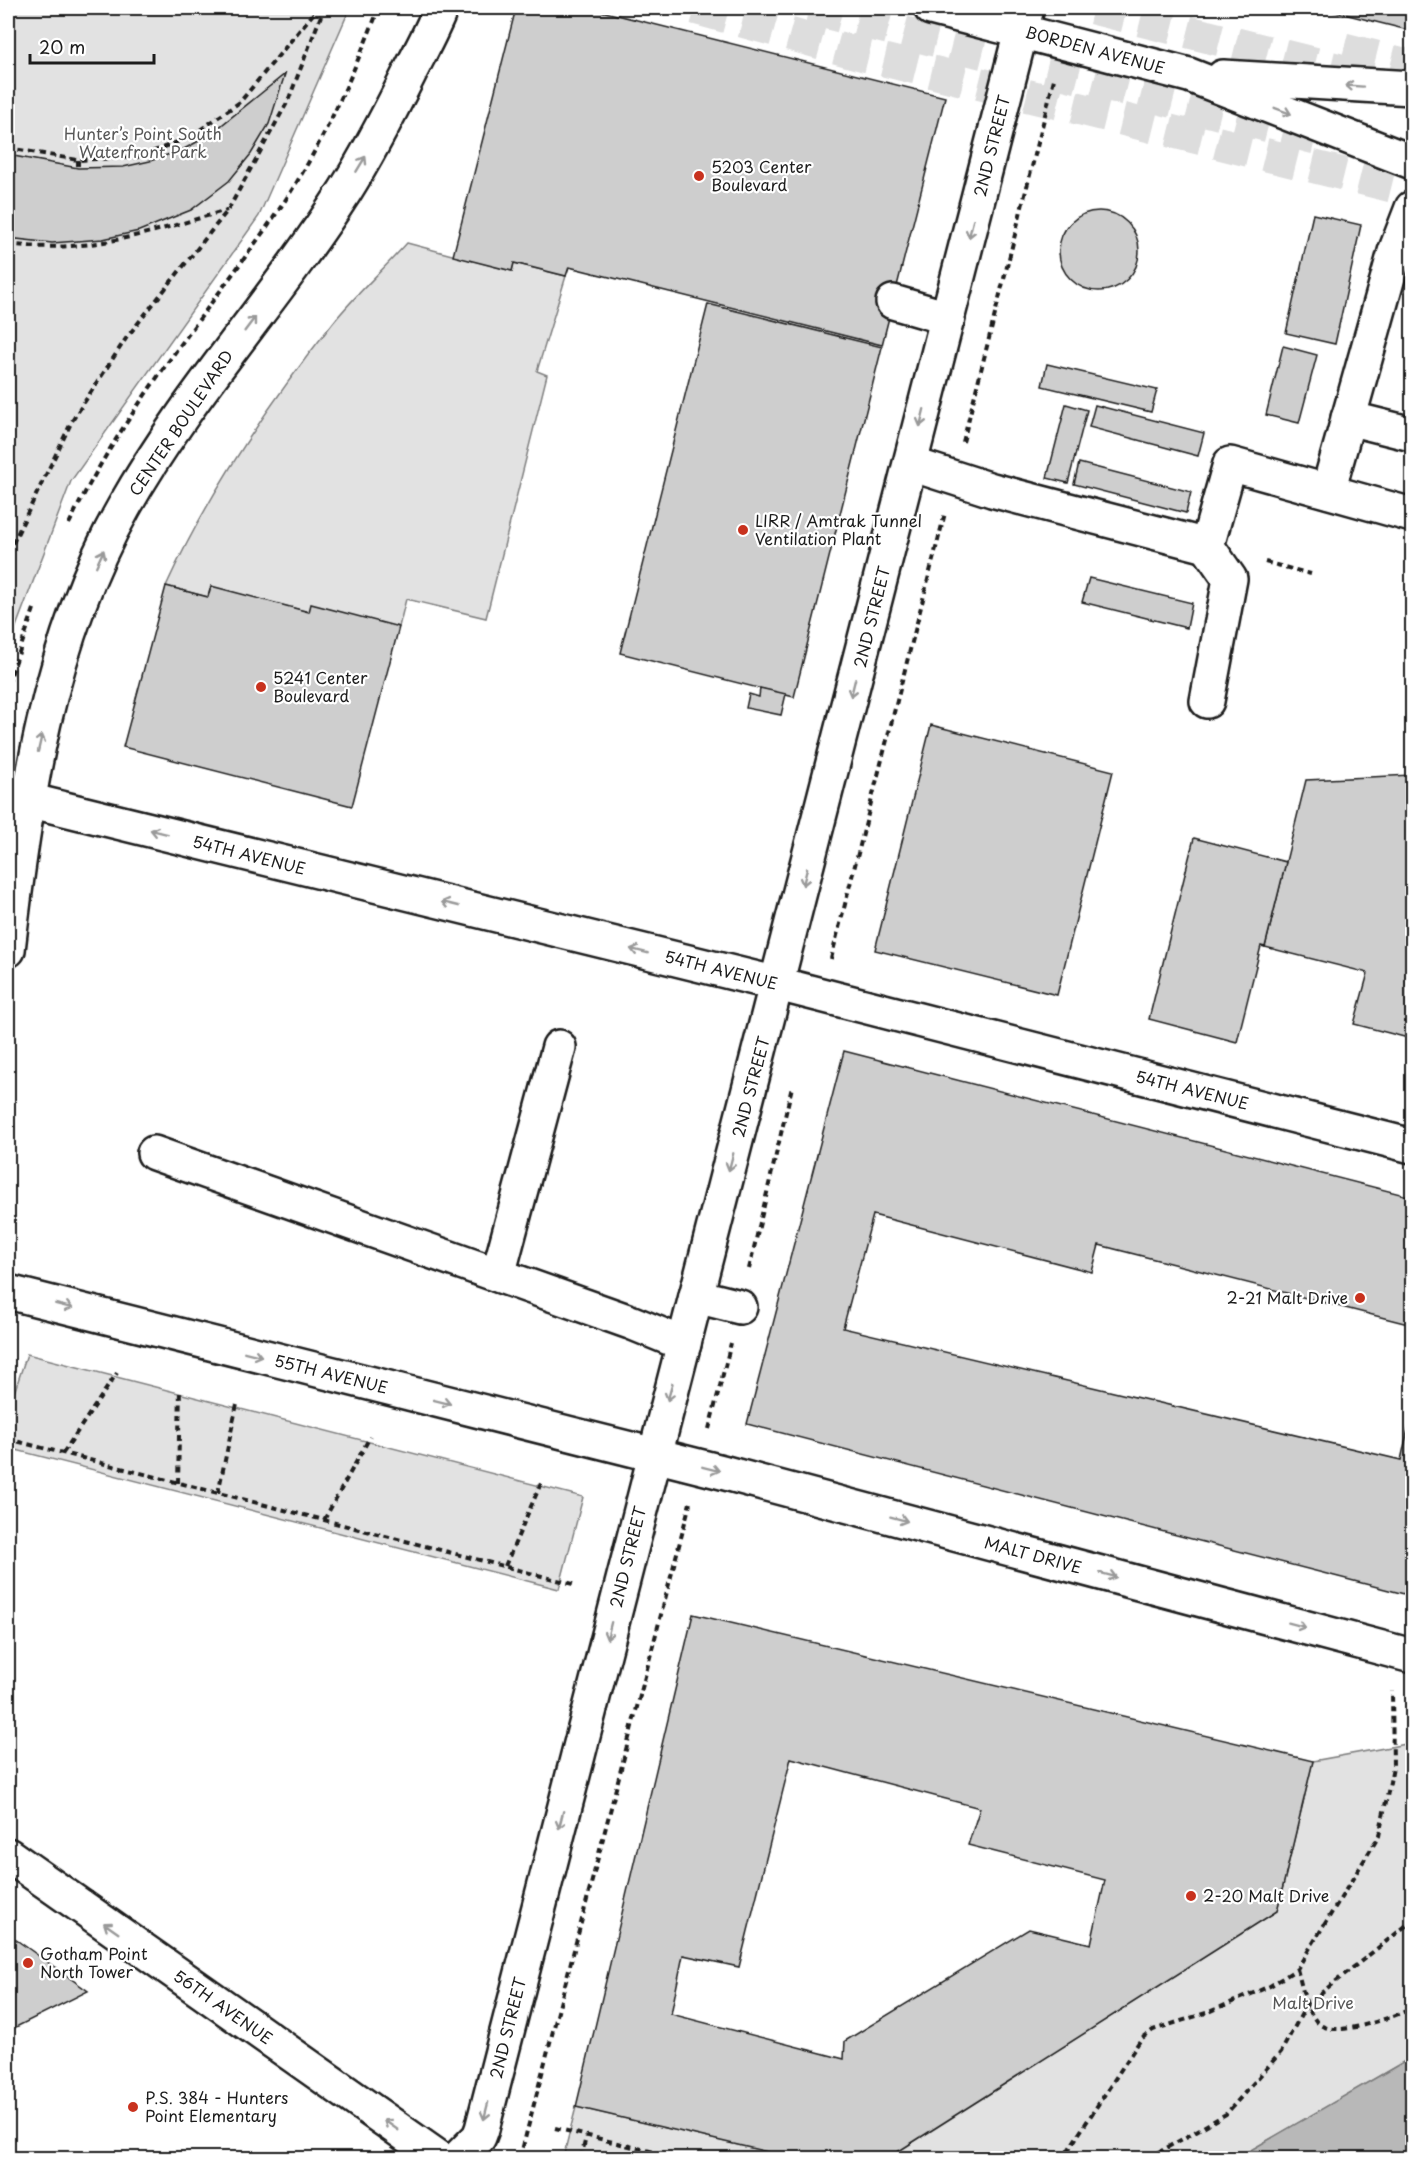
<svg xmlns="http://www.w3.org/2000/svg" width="1420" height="2166" viewBox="0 0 1420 2166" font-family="'Playpen Sans',sans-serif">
<rect width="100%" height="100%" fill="#fff"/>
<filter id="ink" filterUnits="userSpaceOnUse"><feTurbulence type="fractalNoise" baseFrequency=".0167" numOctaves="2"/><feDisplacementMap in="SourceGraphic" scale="12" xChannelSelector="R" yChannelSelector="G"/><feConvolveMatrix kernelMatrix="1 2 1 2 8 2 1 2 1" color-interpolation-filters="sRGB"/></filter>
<g filter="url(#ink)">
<g fill="#e2e2e2" stroke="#7f7f7f" stroke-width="1.5">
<polygon points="8,8 350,8 259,216 71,481 8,648"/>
<path d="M 407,243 L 512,271 L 514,263 L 566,276 L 537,371 L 547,375 L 486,618 L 406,599 L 399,627 L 309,612 L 211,587 L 208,597 L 166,586 C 209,492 268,405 332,324 C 355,295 383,270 407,243 Z"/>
<polygon points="27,1354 583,1497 559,1589 8,1448 8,1411"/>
<polygon points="1412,1743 1412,2057 1237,2158 888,2158 1277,1911 1313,1761"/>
<polygon points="576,2107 793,2158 563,2158"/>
</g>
<polygon fill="#b8b8b8" stroke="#7a7a7a" stroke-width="1.5" points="1412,2057 1412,2158 1237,2158"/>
<g fill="#cecece" stroke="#1c1c1c" stroke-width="1.5" fill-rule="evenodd">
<polygon points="516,8 589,8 945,97 882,345 569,267 566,276 514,263 512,271 453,256"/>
<polygon points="1320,8 1412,8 1412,32 1404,29"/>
<polygon points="285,74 269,124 251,154 229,181 191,210 139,231 103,239 52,243 8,238 8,155 78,168 123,167 150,161 184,149 208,136"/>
<circle cx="1099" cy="251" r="40"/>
<polygon points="1313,214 1361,225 1335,344 1286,333"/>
<polygon points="708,304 882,347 794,697 620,653"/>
<polygon points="1283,346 1317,355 1299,423 1266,415"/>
<polygon points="1047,364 1157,390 1151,412 1042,386"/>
<polygon points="1066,404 1087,410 1068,483 1047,478"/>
<polygon points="1095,405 1204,433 1198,456 1089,427"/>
<polygon points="1079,463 1191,492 1186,513 1074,484"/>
<polygon points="1089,578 1192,603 1187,628 1082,602"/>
<polygon points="166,586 208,597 211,586 309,612 311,604 399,627 352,806 123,747"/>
<polygon points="760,688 786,694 781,715 746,708 749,694 759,697"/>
<polygon points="931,725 1113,771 1057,995 875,950"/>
<polygon points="1412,775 1412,1039 1354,1024 1368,973 1265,947 1306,780"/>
<polygon points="1194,838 1286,862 1265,947 1261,946 1237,1042 1149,1019"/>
<polygon points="844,1051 1412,1197 1412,1325 1099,1245 1092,1272 873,1215 843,1328 1401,1460 1412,1412 1412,1596 747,1424"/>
<path d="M 693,1614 L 1313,1761 L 1277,1911 L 888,2158 L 793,2158 L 576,2107 ZM 791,1758 L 980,1808 L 968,1845 L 1105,1880 L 1091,1944 L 1029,1929 L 845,2041 L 844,2059 L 671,2014 L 683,1955 L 739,1967 Z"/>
<polygon points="8,1934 88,1991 8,2031"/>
</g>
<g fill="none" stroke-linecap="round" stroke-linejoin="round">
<g stroke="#ddd" stroke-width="33" stroke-dasharray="33 16" stroke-linecap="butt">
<polyline points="695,8 868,56 1412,191"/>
<polyline points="809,8 1327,141"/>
<polyline points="1093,8 1373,78"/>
<polyline points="1344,49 1412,66"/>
</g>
<g stroke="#1c1c1c" stroke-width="38">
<g id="minor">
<polyline points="931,8 1189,75 1412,162"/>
<polyline points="1223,77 1412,88"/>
<polyline points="893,302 948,318"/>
<polyline points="1348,418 1412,434"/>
<polyline points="911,464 992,490 1207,546"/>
<polyline points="1328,491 1395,252 1412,208"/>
<polyline points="1207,701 1230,579 1207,546 1230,464 1412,515"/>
<polyline points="28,800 778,984 1412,1146"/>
<path d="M 8,950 C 25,800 48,641 124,507 C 187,395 276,299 345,191 C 369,153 389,114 409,74 C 420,52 432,31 441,8"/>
<polyline points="154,1153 630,1322 684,1344"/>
<polyline points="498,1275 559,1047"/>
<polyline points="8,1292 722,1472 1412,1656"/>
<polyline points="696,1296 740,1307"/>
<polyline points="8,1855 439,2158"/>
<polyline points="458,2158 479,2137 482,2129 1027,8"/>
</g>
</g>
<g stroke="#1c1c1c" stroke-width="4" stroke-dasharray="6 4.5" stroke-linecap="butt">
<polyline points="8,148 78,160 139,157 190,137 240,102 318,8"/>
<polyline points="78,160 78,168"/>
<path d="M 8,244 C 86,255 152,232 227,210"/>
<polyline points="963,442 1054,79"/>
<path d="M 69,524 C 123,411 204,317 276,214 C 320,151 351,79 379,8"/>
<polyline points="8,553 72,421 127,337 228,210 288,101 324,8"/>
<polyline points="1265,562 1311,574"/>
<polyline points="8,684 35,606"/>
<polyline points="831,959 945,513"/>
<polyline points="749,1269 792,1087"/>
<polyline points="709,1429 731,1343"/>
<polyline points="8,1439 573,1584"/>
<polyline points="63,1453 117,1373"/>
<polyline points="178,1483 180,1389"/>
<polyline points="218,1493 237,1404"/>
<polyline points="324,1520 370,1437"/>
<polyline points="505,1566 542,1481"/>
<path d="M 1297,1969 C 1302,1986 1305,2007 1316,2021 C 1332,2042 1392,2016 1412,2009"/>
<polyline points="555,2128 679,2158"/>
<polyline points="520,2158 690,1503"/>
<polyline points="581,2158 586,2137"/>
<polyline points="1059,2158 1067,2152 1141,2039 1153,2030 1209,2012 1270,1986 1297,1969 1379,1836 1393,1767 1392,1691"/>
<polyline points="1149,2158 1226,2114 1281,2052 1307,2004 1412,1921"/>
</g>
<use href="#minor" stroke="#fff" stroke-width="33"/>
</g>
<defs><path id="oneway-shaft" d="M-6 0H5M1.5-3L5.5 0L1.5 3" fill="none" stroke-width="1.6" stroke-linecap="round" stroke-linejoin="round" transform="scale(1.5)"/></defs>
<g stroke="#999">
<use href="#oneway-shaft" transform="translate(1354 86) rotate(-176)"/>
<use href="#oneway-shaft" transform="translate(1283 111) rotate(21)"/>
<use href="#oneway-shaft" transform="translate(361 164) rotate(-59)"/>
<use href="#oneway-shaft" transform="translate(971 229) rotate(104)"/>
<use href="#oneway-shaft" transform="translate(250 324) rotate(-53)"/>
<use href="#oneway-shaft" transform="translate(922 418) rotate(104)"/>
<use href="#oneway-shaft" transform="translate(100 558) rotate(-65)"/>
<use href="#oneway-shaft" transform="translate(853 688) rotate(104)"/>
<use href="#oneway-shaft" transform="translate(40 743) rotate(-77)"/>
<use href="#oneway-shaft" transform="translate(159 832) rotate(-166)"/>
<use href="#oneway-shaft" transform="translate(805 877) rotate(104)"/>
<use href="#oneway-shaft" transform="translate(450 904) rotate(-166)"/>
<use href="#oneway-shaft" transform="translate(639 951) rotate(-166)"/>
<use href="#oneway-shaft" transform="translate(731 1162) rotate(105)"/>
<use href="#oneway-shaft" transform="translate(64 1306) rotate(14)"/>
<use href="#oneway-shaft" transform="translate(253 1354) rotate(14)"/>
<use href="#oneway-shaft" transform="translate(670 1392) rotate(106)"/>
<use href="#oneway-shaft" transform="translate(442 1402) rotate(14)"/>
<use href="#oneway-shaft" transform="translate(711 1469) rotate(14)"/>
<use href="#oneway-shaft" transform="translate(899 1519) rotate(15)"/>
<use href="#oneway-shaft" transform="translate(1108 1575) rotate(15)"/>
<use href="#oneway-shaft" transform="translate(1297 1625) rotate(15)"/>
<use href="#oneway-shaft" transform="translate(609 1631) rotate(104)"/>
<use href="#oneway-shaft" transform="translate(561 1820) rotate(104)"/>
<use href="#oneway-shaft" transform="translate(111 1928) rotate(-145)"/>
<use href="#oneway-shaft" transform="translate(486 2111) rotate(104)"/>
<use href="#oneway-shaft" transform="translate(391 2125) rotate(-145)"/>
</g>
</g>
<g fill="#c8321e" stroke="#fff" stroke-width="2">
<circle cx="699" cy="176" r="6"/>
<circle cx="743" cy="530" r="6"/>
<circle cx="261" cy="687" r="6"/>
<circle cx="1360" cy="1298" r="6"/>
<circle cx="1191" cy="1896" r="6"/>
<circle cx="28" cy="1963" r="6"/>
<circle cx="133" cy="2107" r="6"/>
</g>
<g text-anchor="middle" stroke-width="4.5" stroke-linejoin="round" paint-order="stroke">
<g font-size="16" fill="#1c1c1c" stroke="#fff">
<text transform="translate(1095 50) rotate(15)" y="6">BORDEN AVENUE</text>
<text transform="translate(992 146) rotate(-76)" y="6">2ND STREET</text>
<text transform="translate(181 423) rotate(-56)" y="6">CENTER BOULEVARD</text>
<text transform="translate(872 617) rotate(-76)" y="6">2ND STREET</text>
<text transform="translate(249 855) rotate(14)" y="6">54TH AVENUE</text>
<text transform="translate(721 970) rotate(14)" y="6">54TH AVENUE</text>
<text transform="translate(751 1087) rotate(-75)" y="6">2ND STREET</text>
<text transform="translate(1192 1090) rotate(14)" y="6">54TH AVENUE</text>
<text transform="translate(331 1374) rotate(14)" y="6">55TH AVENUE</text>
<text transform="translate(1033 1555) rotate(15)" y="6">MALT DRIVE</text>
<text transform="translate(628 1557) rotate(-76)" y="6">2ND STREET</text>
<text transform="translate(223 2007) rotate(35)" y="6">56TH AVENUE</text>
<text transform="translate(508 2028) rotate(-76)" y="6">2ND STREET</text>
</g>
<g font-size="16" fill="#575757" stroke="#fff">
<text x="143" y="140">Hunter’s Point South<tspan x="143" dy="18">Waterfront Park</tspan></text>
<text x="1313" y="2009">Malt Drive</text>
</g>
<g font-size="16" fill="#1c1c1c" stroke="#fff" text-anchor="start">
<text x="711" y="173">5203 Center<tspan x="711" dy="18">Boulevard</tspan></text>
<text x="755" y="527">LIRR / Amtrak Tunnel<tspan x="755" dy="18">Ventilation Plant</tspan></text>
<text x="273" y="684">5241 Center<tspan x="273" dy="18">Boulevard</tspan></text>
<text x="1348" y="1304" text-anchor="end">2-21 Malt Drive</text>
<text x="1203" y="1902">2-20 Malt Drive</text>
<text x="40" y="1960">Gotham Point<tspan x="40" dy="18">North Tower</tspan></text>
<text x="145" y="2104">P.S. 384 - Hunters<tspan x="145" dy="18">Point Elementary</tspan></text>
</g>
</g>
<rect width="1420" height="2166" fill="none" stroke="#fff" stroke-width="30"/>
<rect x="15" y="15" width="1390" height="2136" fill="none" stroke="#1c1c1c" stroke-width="2" filter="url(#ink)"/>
<path d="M30 54v9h124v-9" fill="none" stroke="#1c1c1c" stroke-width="3"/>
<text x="39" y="54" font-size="18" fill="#1c1c1c" stroke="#ffffff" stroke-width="4.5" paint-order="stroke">20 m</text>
</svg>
